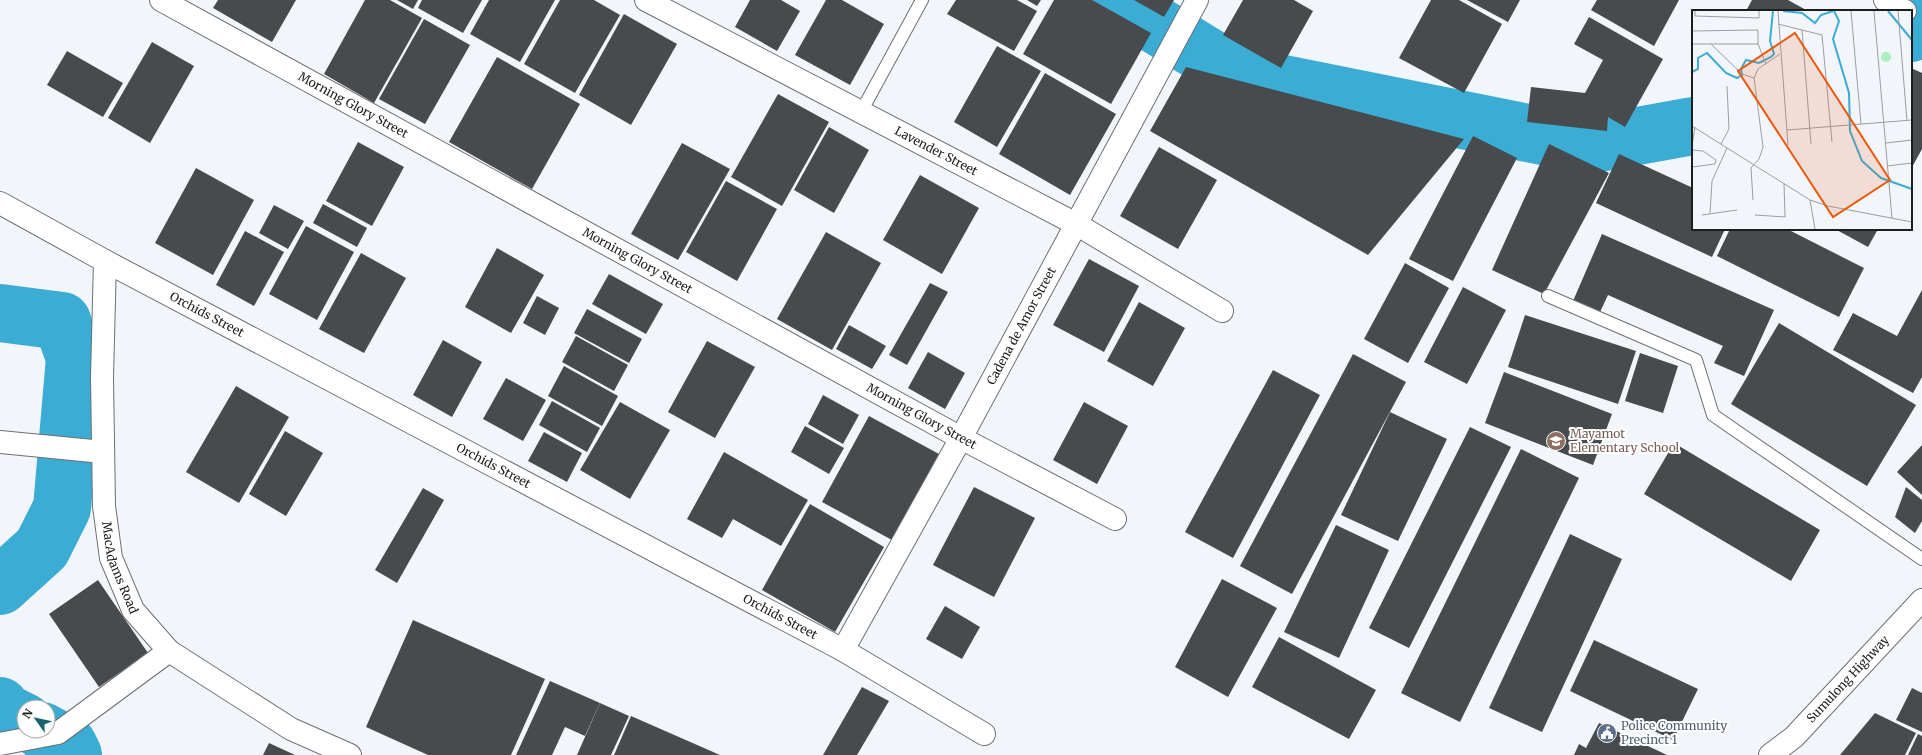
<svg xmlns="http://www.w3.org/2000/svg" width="1922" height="755" viewBox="0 0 1922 755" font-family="Merriweather,serif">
<rect width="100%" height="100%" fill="#f2f5f9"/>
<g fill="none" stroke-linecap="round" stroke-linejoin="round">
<g stroke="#3bacd4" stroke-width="58">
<polyline points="1115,0 1238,75 1588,145 1693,126"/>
<polyline points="1911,33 1922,24"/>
<polyline points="0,313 62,321 75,358 62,508 42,548 0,586"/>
<polyline points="0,706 4,712 24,722"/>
<polyline points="42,731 68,745 73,755"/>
</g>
</g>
<g fill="#484b4e">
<polygon points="218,0 296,0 272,42 213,8"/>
<polygon points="365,0 390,0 422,18 374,103 324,74"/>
<polygon points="397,0 418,0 413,9"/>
<polygon points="422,0 482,0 463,33 418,8"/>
<polygon points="489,0 555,0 520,62 470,34"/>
<polygon points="560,0 594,0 620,15 575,93 524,64"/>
<polygon points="750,0 781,0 800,11 777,51 735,27"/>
<polygon points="826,0 842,0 884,24 850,85 795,55"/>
<polygon points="956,0 1017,0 1037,11 1014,51 947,14"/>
<polygon points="1027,0 1041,0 1037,6"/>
<polygon points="1054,0 1092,0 1151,33 1111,104 1023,54"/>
<polygon points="1134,0 1174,0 1164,17"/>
<polygon points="1243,0 1294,0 1313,11 1281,68 1223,35"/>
<polygon points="1431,0 1459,0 1502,24 1464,93 1399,58"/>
<polygon points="1467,0 1520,0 1508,22"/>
<polygon points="1597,0 1679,0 1654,46 1591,10"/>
<polygon points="1752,0 1788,0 1808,11 1746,11"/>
<polygon points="624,14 677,44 631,125 579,95"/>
<polygon points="1589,17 1663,59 1625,127 1608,117 1607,131 1527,122 1531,87 1585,93 1603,60 1574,44"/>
<polygon points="424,19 470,45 425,124 379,99"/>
<polygon points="152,42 194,66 150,143 108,118"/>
<polygon points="997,46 1041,71 997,147 954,122"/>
<polygon points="67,51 123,83 103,117 47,85"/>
<polygon points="497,57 580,104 532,189 449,142"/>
<polygon points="1186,67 1464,139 1368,255 1150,131"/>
<polygon points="1911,68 1922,73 1922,149 1911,169"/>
<polygon points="1045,73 1116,114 1070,195 999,154"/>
<polygon points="778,94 829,122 782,206 731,177"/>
<polygon points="829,127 869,150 834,213 794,190"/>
<polygon points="1473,136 1517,158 1453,281 1409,259"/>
<polygon points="358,142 404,167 372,226 326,201"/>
<polygon points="682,143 730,169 678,260 631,234"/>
<polygon points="1549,144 1609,173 1544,294 1492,270"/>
<polygon points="1159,147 1217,180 1178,249 1120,216"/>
<polygon points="1619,154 1693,188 1693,229 1725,229 1712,257 1596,203"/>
<polygon points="196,168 254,200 213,275 155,243"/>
<polygon points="920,175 979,208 942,274 883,240"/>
<polygon points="726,181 777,209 737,281 686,252"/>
<polygon points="323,204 367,228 357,247 313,223"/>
<polygon points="274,205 304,221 288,249 259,233"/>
<polygon points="306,226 354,252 317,320 269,294"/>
<polygon points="1730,229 1787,229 1864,268 1839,317 1717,256"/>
<polygon points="1835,229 1878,229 1868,247"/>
<polygon points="245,231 284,252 254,306 216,285"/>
<polygon points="826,232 881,263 832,350 777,319"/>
<polygon points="1602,234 1774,310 1744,376 1714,363 1723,346 1608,295 1600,312 1573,301"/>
<polygon points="497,248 544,275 511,333 465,307"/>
<polygon points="361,253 406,278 364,353 319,329"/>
<polygon points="1089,259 1139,286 1104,352 1053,325"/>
<polygon points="1405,263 1449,288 1408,363 1364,339"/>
<polygon points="609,274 663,304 646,334 592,304"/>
<polygon points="930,283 948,292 907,365 889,355"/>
<polygon points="1463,287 1506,310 1467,384 1424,362"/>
<polygon points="1922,290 1922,377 1913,393 1833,350 1853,313 1897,336"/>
<polygon points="537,296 559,308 545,335 523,323"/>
<polygon points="1139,302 1185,328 1153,386 1107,361"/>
<polygon points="587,309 642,339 629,363 574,333"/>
<polygon points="1525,315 1636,351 1618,404 1508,367"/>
<polygon points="1779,323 1916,405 1867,486 1731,404"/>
<polygon points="849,325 886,346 872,369 836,349"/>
<polygon points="576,336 628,365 614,391 562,362"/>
<polygon points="443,340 482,362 452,417 413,395"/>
<polygon points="707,341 755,367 715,438 668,412"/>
<polygon points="928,352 965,373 945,409 908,388"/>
<polygon points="1640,353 1678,366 1663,413 1625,401"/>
<polygon points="1353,354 1406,382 1292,594 1240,566"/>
<polygon points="564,366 618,396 602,426 548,396"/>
<polygon points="1273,370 1320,395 1233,558 1185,532"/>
<polygon points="1504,372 1612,414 1593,465 1485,423"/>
<polygon points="506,378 546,400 523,441 483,419"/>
<polygon points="236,386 289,417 239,503 186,472"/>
<polygon points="823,395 859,415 843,444 808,424"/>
<polygon points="552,401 600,428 587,452 539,425"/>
<polygon points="620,402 670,430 630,499 580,470"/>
<polygon points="1084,402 1128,426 1097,484 1053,460"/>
<polygon points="1390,412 1447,439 1398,541 1341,515"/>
<polygon points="869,416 939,454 892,540 822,502"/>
<polygon points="805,426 844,448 829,474 791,452"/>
<polygon points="1470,427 1511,447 1409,648 1369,628"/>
<polygon points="285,431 323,453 286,516 249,494"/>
<polygon points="544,432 582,453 567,482 528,461"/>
<polygon points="1674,443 1820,530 1791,581 1644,494"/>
<polygon points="1922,445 1922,495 1897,472"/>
<polygon points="1521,449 1579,478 1460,722 1401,693"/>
<polygon points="724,452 808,500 781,546 733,519 722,538 687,519"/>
<polygon points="974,487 1035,518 994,597 933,565"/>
<polygon points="1906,487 1922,500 1922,521 1915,533 1895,517"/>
<polygon points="423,488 444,500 397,583 375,570"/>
<polygon points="810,504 884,547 835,632 762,590"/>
<polygon points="1336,525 1389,550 1339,658 1284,632"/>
<polygon points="1570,534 1622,559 1542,732 1489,708"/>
<polygon points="1222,579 1277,608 1228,697 1175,667"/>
<polygon points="98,580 148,653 99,687 49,614"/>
<polygon points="945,606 980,627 962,659 926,639"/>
<polygon points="413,620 545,679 511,755 428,755 366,727"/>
<polygon points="1279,637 1376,690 1349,739 1252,687"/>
<polygon points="1594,640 1698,689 1673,740 1570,691"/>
<polygon points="550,681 600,703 585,736 565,727 552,755 516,755"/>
<polygon points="862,687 889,701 857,755 823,755"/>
<polygon points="1912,688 1922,693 1922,732 1896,720"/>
<polygon points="600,703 629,716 611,755 577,755"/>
<polygon points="1875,713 1916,733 1905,755 1840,755"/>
<polygon points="631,716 720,755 614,755"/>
<polygon points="1599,723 1667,755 1574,755 1579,744 1586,748"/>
<polygon points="1918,734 1922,736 1922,755 1908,755"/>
<polygon points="269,743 295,755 263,755"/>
</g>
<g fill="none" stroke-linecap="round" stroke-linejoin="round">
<g stroke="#6c7073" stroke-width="14">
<g id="lane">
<polyline points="861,112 922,0"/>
<polyline points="1548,296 1696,360 1713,415 1922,559"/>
</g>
</g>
<g stroke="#6c7073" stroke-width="24">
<g id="street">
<path id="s1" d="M 161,0 L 961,438 L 1115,519"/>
<path id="s2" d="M 646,0 L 1076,224 L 1222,311"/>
<path id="s3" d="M 0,203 L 105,261 L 843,650 L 984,734"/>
<path id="s4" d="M 105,261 L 102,377 L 104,506 L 111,558 L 133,610 L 169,651 L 291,729 L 350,755"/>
<polyline points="0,442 103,452"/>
<path id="s5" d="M 843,650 L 961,438 L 1197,0"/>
<polyline points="0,744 58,733 169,651"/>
</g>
</g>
<g stroke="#6c7073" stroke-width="24">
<g id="secondary">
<polyline points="1885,0 1905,11"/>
<path id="s6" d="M 1770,755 L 1794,737 L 1922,600"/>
</g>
</g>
<use href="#lane" stroke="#fff" stroke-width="12"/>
<use href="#street" stroke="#fff" stroke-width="22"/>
<use href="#secondary" stroke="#fff" stroke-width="22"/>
</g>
<defs>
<g id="school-disc" transform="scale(1)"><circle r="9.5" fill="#8d6e63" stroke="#fff"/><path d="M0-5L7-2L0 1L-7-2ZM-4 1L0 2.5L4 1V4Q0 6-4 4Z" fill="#fff"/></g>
<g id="civic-disc" transform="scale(1)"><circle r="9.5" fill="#5c6f8a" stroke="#fff"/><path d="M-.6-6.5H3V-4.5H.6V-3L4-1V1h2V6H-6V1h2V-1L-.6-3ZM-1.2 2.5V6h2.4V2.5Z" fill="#fff"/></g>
</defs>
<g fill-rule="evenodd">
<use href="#school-disc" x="1556" y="441"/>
<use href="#civic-disc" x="1607" y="733"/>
</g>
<g text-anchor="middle" stroke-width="4" stroke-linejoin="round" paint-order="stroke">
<g font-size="12" fill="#1b1d1e" stroke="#fff">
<text dy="4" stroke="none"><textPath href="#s1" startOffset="219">Morning Glory Street</textPath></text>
<text dy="4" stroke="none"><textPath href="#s2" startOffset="327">Lavender Street</textPath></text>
<text dy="4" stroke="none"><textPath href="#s1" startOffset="543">Morning Glory Street</textPath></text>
<text dy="4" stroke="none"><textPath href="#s3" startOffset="235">Orchids Street</textPath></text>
<text dy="4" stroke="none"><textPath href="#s5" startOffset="370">Cadena de Amor Street</textPath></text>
<text dy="4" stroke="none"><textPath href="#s1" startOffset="867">Morning Glory Street</textPath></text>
<text dy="4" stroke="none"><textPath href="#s3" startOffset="559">Orchids Street</textPath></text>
<text dy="4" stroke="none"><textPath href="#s4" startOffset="309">MacAdams Road</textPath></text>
<text dy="4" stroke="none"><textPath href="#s3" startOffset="883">Orchids Street</textPath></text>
<text dy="4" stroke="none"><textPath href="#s6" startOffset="109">Sumulong Highway</textPath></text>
</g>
<g font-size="12" fill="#785e54" stroke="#fff" text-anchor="start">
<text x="1570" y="438">Mayamot<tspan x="1570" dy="14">Elementary School</tspan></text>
</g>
<g font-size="12" fill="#4e5e75" stroke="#fff" text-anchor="start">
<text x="1621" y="730">Police Community<tspan x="1621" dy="14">Precinct 1</tspan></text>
</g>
</g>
<g transform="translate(1692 10)">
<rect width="220" height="220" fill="#f2f5f9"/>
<path d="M189 47a5 5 0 1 1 10 0a5 5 0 1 1-10 0Z" fill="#aeedbc"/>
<path fill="none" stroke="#3bacd4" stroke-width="2" d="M 91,1 L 110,3 L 123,13 L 129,5 L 141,1M 142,1 L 147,11 L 141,29 L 157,83 L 158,121 L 170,151 L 189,168 L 220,179M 196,1 L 220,30M 0,62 L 6,59 L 6,48 L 15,43 L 34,63 L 45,68 L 50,65 L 49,59 L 54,50 L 67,53 L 79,47 L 82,44 L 78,31 L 81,1"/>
<path fill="none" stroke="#9c9fa1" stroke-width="1" d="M 3,1 L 3,6 L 67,8 L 67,1M 86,1 L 96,135M 159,1 L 169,114M 182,1 L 200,208M 206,1 L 215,111M 86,14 L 130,25 L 140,132M 110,20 L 119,134M 0,21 L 66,20 L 66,34 L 74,54M 0,34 L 66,34M 19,34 L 50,64 L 62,68M 0,116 L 118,190 L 136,196 L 220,212M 95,120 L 220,110M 194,133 L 220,130M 29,134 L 37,119 L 35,76M 0,136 L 3,117M 0,140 L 11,141 L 24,150 L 23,154 L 0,157M 195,156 L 220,153M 61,190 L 59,158 L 67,149 L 71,137 L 62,68 L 66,59 L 88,44M 118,190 L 123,219M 18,203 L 20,171 L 35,138M 10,205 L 45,200M 63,205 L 93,207 L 92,173"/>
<path fill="#e8590c" fill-opacity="0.15" stroke="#e8590c" stroke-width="2" d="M 103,23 L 198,170 L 141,207 L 46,61 Z"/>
<rect width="220" height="220" fill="none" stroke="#1b1d1e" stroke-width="2"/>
</g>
<g transform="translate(36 719) rotate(303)"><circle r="19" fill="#ffffff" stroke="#a4a5a5"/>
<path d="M0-3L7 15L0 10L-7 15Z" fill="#18646f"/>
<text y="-6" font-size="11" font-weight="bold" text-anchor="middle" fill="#1b1d1e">N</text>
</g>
</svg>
